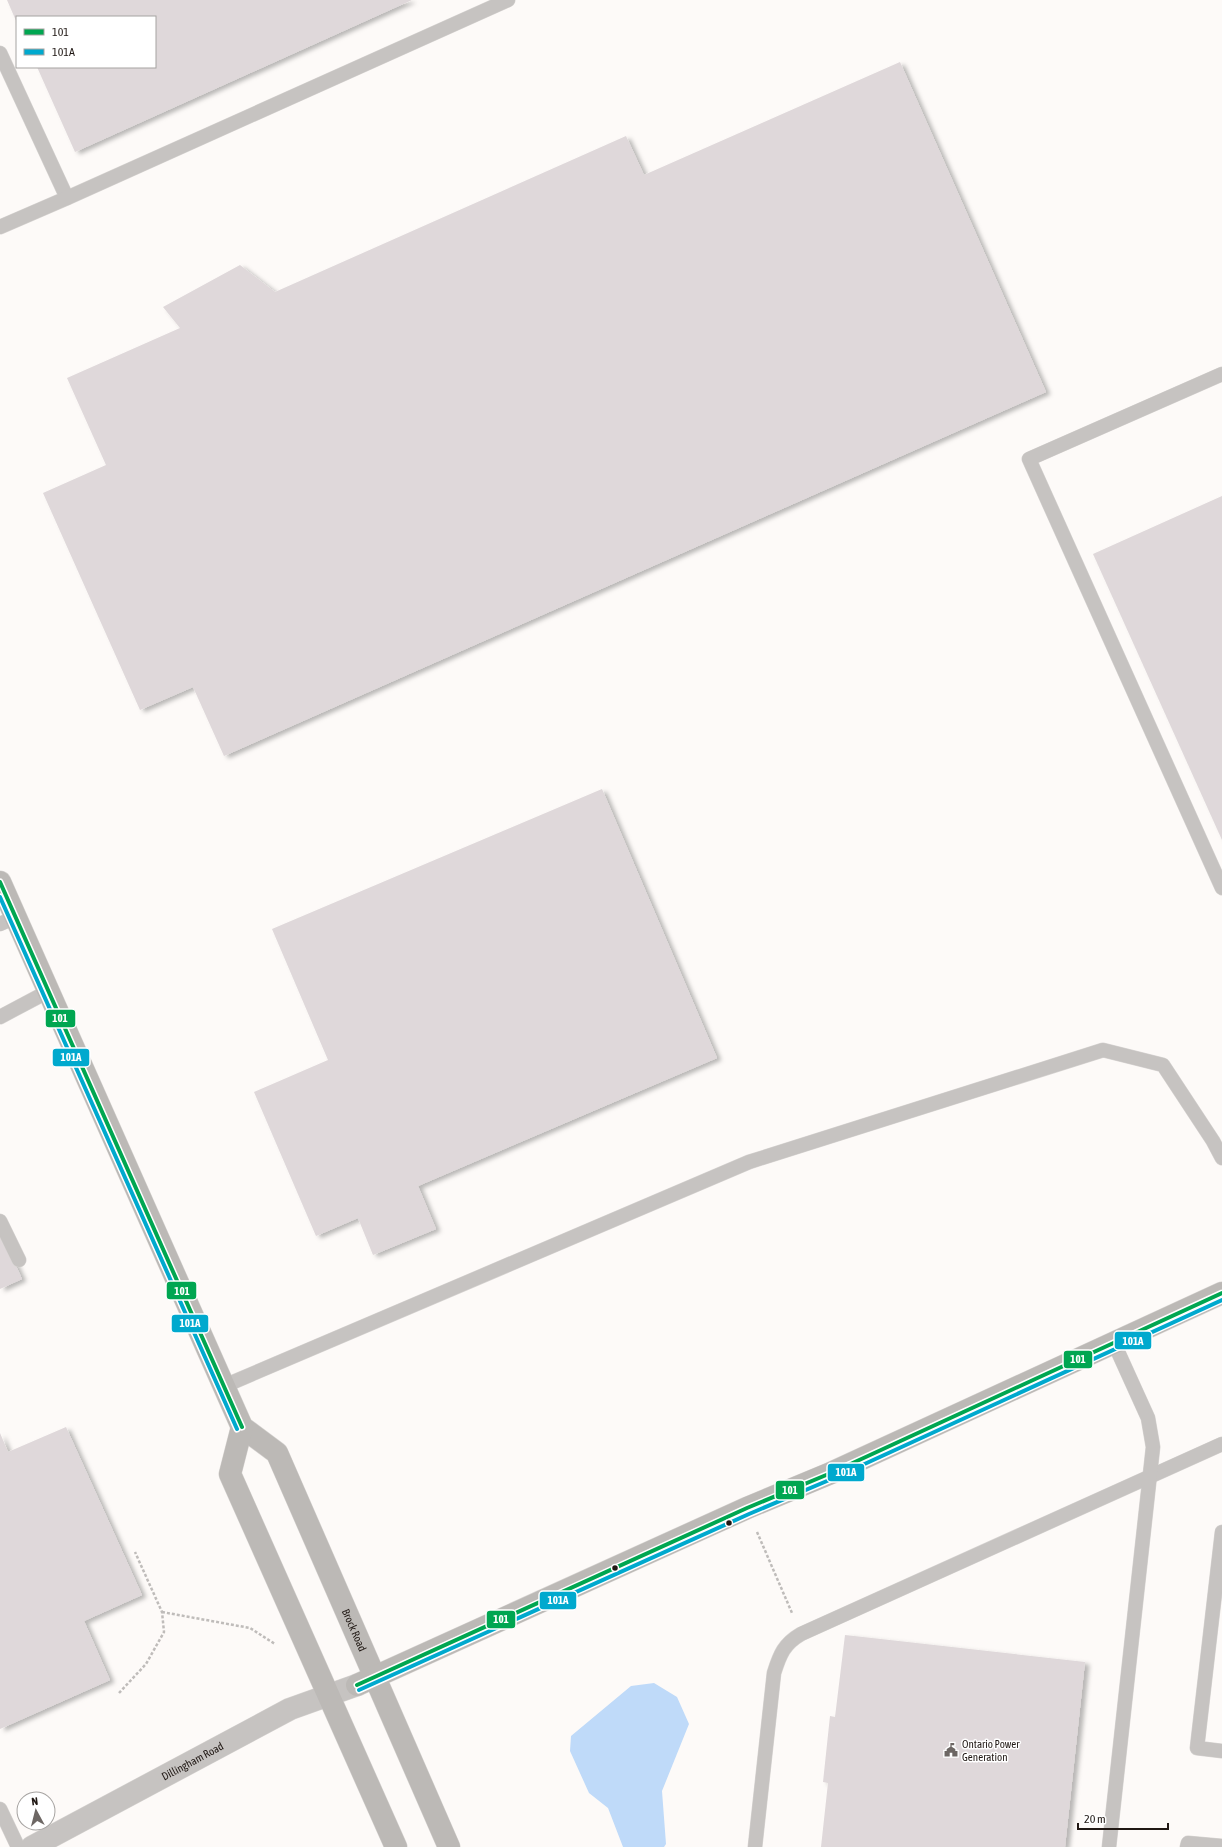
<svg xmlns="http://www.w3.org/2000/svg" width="1222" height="1847" viewBox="0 0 1222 1847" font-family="'Asap Condensed',sans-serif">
<defs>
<filter id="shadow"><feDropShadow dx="4.5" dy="2.5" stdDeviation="2" flood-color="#0004"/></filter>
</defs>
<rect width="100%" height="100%" fill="#fdfaf8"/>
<polygon fill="#bfdaf9" points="654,1683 677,1697 689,1724 662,1791 666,1844 664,1847 623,1847 608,1808 589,1793 570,1751 571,1736 631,1686"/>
<g fill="#dfd8da" filter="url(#shadow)">
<polygon points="7,0 412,0 75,152 37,67 155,67 155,17 17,17 17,23"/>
<polygon points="900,62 1046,392 224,756 193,687 140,710 43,493 106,465 67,378 180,328 163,307 240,265 275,292 626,136 644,175"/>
<polygon points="1222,496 1222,840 1093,554"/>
<polygon points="602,789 717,1058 418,1186 436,1229 373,1255 358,1218 316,1236 254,1092 328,1060 272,929"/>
<polygon points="0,1231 22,1279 0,1289"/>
<polygon points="66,1427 142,1595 84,1621 110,1680 0,1729 0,1433 8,1452"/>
<polygon points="845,1635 1085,1662 1065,1847 821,1847 828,1783 823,1782 830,1716 835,1717"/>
</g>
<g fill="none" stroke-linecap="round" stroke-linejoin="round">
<g stroke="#d9d6d4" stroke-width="15">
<g id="lane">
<polyline points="0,53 67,198"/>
<polyline points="0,227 67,198 508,0"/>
<polyline points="1222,374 1029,459 1222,888"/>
<polyline points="0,924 16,917"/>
<polyline points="0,1017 49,991"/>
<polyline points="0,1221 19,1260"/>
<polyline points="224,1386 749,1162 1103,1050 1163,1065 1213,1141 1222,1158"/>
<polyline points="1222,1532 1197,1748 1222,1751"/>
<polyline points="0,1809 18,1847"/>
<path d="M 755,1847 L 774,1673 C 780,1654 784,1644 801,1634 L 1222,1444"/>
<polyline points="1109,1847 1153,1447 1148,1418 1114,1343"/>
<polyline points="1187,1847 1188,1843 1222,1846"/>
</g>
</g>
<g stroke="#d9d6d4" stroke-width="23">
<g id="street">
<path id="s1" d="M 32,1847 L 290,1709 L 357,1685"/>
</g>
</g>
<g stroke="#d9d6d4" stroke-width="23">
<g id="secondary">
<path id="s2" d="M 0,882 L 242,1427 L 277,1453 L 449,1847"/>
<polyline points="242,1427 230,1474 396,1847"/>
<polyline points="357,1685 747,1508 831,1473 1222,1293"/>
</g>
</g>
<g stroke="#bfbcba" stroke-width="2.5" stroke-dasharray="3 2" stroke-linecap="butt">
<polyline points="757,1532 792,1613"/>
<polyline points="162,1612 250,1628 275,1644"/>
<polyline points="119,1693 146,1664 164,1632 162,1612 135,1552"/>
</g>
<use href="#lane" stroke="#c6c3c1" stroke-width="14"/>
<use href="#street" stroke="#c6c3c1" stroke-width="22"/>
<use href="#secondary" stroke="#bcb9b6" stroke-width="22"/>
<g stroke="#fff" stroke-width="7">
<g id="bus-1">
<polyline points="0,882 242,1427"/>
<polyline points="357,1685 747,1508 831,1473 1222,1293"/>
</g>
</g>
<g stroke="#fff" stroke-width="7">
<g id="bus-2">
<polyline points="0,897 237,1429"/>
<polyline points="359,1690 749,1514 834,1478 1222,1300"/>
</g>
</g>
<use href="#bus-1" stroke="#00a651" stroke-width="4"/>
<use href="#bus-2" stroke="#00a9ce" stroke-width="4"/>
</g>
<defs>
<g id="civic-bare" transform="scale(1.08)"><path d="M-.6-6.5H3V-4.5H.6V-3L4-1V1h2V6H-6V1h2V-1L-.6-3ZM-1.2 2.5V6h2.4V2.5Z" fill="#6d6764" stroke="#fff" stroke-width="2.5" paint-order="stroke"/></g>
</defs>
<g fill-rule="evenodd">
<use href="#civic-bare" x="951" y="1750"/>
</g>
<g fill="#201814" stroke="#fff" stroke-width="1.5">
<circle cx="729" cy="1523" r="3.5"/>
<circle cx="615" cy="1568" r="3.5"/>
</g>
<g text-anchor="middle" stroke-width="3" stroke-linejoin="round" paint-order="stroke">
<g font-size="11" fill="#201814" stroke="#fff">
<text dy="4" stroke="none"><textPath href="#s2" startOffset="833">Brock Road</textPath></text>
<text dy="4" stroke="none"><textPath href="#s1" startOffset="182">Dillingham Road</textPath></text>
</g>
<g font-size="11" fill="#201814" stroke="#fff" text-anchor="start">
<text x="962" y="1748">Ontario Power<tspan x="962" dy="13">Generation</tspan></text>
</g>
</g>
<g stroke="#fff" stroke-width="1.5">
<rect x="45" y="1009" width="31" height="19" rx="4" fill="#00a651"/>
<rect x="52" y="1048" width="38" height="19" rx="4" fill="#00a9ce"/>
<rect x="166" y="1281" width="31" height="19" rx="4" fill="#00a651"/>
<rect x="171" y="1314" width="38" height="19" rx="4" fill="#00a9ce"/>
<rect x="1114" y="1331" width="38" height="19" rx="4" fill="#00a9ce"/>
<rect x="1063" y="1350" width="30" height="19" rx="4" fill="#00a651"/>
<rect x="827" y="1463" width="38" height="19" rx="4" fill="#00a9ce"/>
<rect x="775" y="1480" width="30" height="20" rx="4" fill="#00a651"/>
<rect x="539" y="1591" width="38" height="19" rx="4" fill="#00a9ce"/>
<rect x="486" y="1610" width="30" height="19" rx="4" fill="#00a651"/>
</g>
<g font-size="11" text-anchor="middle" font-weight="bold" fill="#fff">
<text x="60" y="1022">101</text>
<text x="71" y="1061">101A</text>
<text x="182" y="1295">101</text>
<text x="190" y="1327">101A</text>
<text x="1133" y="1345">101A</text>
<text x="1078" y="1363">101</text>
<text x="846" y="1476">101A</text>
<text x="790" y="1494">101</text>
<text x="558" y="1604">101A</text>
<text x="501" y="1623">101</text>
</g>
<rect x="16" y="16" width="140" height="52" fill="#ffffff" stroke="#a6a3a1"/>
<rect x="24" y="29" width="20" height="6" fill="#00a651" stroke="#a6a3a1"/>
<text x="52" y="36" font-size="12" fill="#201814">101</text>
<rect x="24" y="49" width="20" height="6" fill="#00a9ce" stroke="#a6a3a1"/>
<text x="52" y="56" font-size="12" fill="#201814">101A</text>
<g transform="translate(36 1811) rotate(353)"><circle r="19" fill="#ffffff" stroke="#a6a3a1"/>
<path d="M0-3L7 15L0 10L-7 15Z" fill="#6d6764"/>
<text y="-6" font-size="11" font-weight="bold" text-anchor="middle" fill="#201814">N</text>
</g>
<path d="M1078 1823v6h90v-6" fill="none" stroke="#201814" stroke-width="2"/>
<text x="1084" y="1823" font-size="12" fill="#201814" stroke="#ffffff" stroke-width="3" paint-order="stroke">20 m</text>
</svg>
